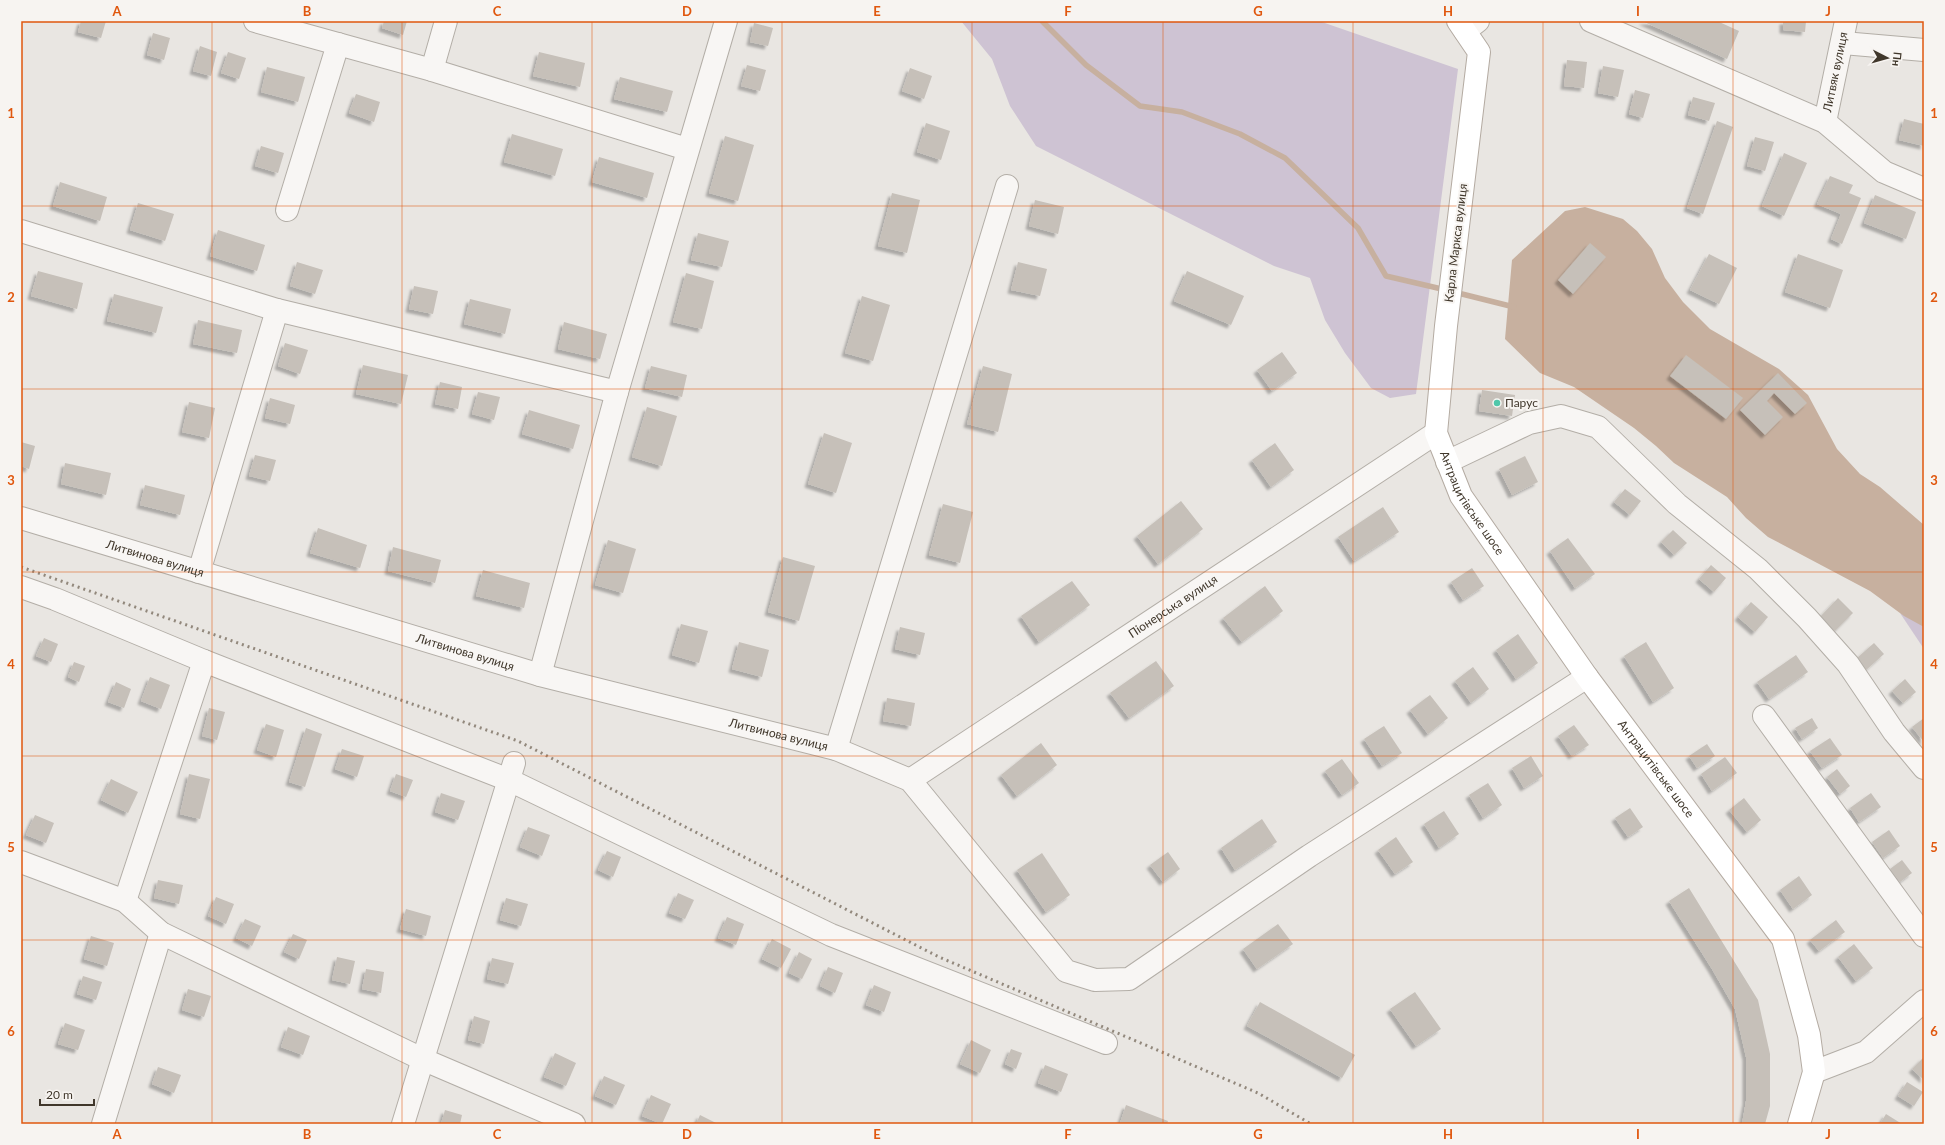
<svg xmlns="http://www.w3.org/2000/svg" width="1945" height="1145" viewBox="0 0 1945 1145" font-family="Lato,sans-serif">
<defs>
<filter id="shadow"><feDropShadow dx="-3.5" dy="3.5" stdDeviation="1" flood-color="#0004"/></filter>
</defs>
<rect width="100%" height="100%" fill="#e9e6e2"/>
<g fill="#cec3d3">
<polygon points="961,21 1319,21 1458,69 1416,394 1390,398 1371,388 1345,353 1325,320 1310,278 1274,266 1036,146 1010,106 992,59"/>
<polygon points="1900,613 1924,626 1924,649"/>
</g>
<polygon fill="#c7b09f" points="1585,207 1623,219 1637,231 1652,249 1665,278 1683,302 1710,329 1779,369 1808,395 1837,449 1860,474 1880,487 1924,525 1924,627 1904,616 1870,591 1768,537 1746,518 1727,497 1674,463 1656,446 1634,428 1574,387 1540,373 1505,339 1512,260 1565,211"/>
<g fill="none" stroke-linecap="round" stroke-linejoin="round">
<g stroke="#c7b09f" stroke-width="5.5">
<polyline points="1042,21 1086,65 1140,106 1182,112 1240,134 1285,158 1358,228 1386,276 1446,290"/>
<polyline points="1454,292 1514,307"/>
</g>
</g>
<g fill="#c6c0b9" filter="url(#shadow)">
<polygon points="81,21 106,21 101,38 78,32"/>
<polygon points="384,21 407,21 403,35 382,28"/>
<polygon points="1642,21 1717,21 1739,31 1727,59"/>
<polygon points="1783,21 1806,21 1805,32 1783,30"/>
<polygon points="754,23 773,28 768,46 750,42"/>
<polygon points="153,33 170,38 164,60 147,55"/>
<polygon points="200,46 217,52 211,76 193,71"/>
<polygon points="228,52 246,58 239,79 221,73"/>
<polygon points="539,52 585,63 580,87 533,76"/>
<polygon points="1567,60 1587,62 1584,88 1564,86"/>
<polygon points="747,65 766,70 760,91 741,86"/>
<polygon points="1603,66 1624,70 1618,97 1598,93"/>
<polygon points="267,67 305,77 298,102 261,92"/>
<polygon points="910,68 932,76 924,99 902,91"/>
<polygon points="620,77 673,91 667,112 614,99"/>
<polygon points="1635,90 1650,94 1643,118 1629,114"/>
<polygon points="356,94 380,102 374,122 349,113"/>
<polygon points="1693,97 1715,103 1709,121 1688,115"/>
<polygon points="1904,119 1924,124 1924,146 1899,140"/>
<polygon points="1717,121 1733,127 1703,214 1687,208"/>
<polygon points="926,123 950,131 941,160 917,152"/>
<polygon points="512,134 563,149 555,176 504,162"/>
<polygon points="725,136 754,145 738,201 709,193"/>
<polygon points="1755,137 1774,142 1765,171 1747,166"/>
<polygon points="261,146 284,153 278,173 255,166"/>
<polygon points="1784,153 1807,163 1784,216 1762,206"/>
<polygon points="599,157 654,173 647,198 592,182"/>
<polygon points="1830,176 1853,185 1849,193 1861,198 1842,244 1831,239 1841,214 1817,204"/>
<polygon points="60,182 107,197 100,221 53,206"/>
<polygon points="892,193 920,200 907,253 878,246"/>
<polygon points="1875,195 1916,212 1906,239 1864,223"/>
<polygon points="1035,200 1064,207 1058,234 1029,226"/>
<polygon points="138,203 174,214 165,241 130,230"/>
<polygon points="218,230 265,245 257,271 210,256"/>
<polygon points="698,233 729,241 722,267 691,260"/>
<polygon points="1590,243 1606,257 1573,294 1558,280"/>
<polygon points="1709,254 1737,268 1719,304 1690,290"/>
<polygon points="1798,254 1843,270 1830,308 1785,292"/>
<polygon points="297,262 323,270 315,294 290,286"/>
<polygon points="1018,262 1047,269 1040,296 1011,290"/>
<polygon points="38,271 83,283 77,309 31,296"/>
<polygon points="1187,271 1244,296 1231,325 1174,301"/>
<polygon points="686,273 714,281 702,329 673,322"/>
<polygon points="414,286 438,291 433,314 409,309"/>
<polygon points="114,294 163,307 156,333 107,321"/>
<polygon points="862,296 890,305 873,361 845,353"/>
<polygon points="470,299 511,309 505,334 464,324"/>
<polygon points="198,320 242,330 237,353 193,344"/>
<polygon points="564,322 607,334 600,359 558,349"/>
<polygon points="285,343 308,350 300,374 278,366"/>
<polygon points="1282,352 1297,373 1272,391 1257,370"/>
<polygon points="1686,355 1743,398 1726,419 1670,376"/>
<polygon points="363,365 408,375 401,404 356,394"/>
<polygon points="651,366 687,375 682,397 645,388"/>
<polygon points="983,366 1012,374 998,432 967,424"/>
<polygon points="1778,373 1807,403 1795,414 1774,393 1767,401 1783,417 1765,435 1740,410"/>
<polygon points="440,382 462,387 458,409 435,404"/>
<polygon points="1482,390 1515,395 1512,416 1479,411"/>
<polygon points="478,392 500,397 494,420 472,414"/>
<polygon points="270,398 295,405 290,424 265,418"/>
<polygon points="189,402 215,408 209,438 182,432"/>
<polygon points="647,407 677,416 662,466 632,457"/>
<polygon points="529,410 580,425 573,449 522,434"/>
<polygon points="824,433 852,443 836,493 808,484"/>
<polygon points="21,442 35,446 29,469 21,466"/>
<polygon points="1275,443 1294,470 1271,487 1252,460"/>
<polygon points="255,455 276,460 270,481 249,476"/>
<polygon points="1525,456 1538,482 1512,495 1499,469"/>
<polygon points="65,463 111,473 106,495 61,484"/>
<polygon points="145,485 185,495 180,515 140,505"/>
<polygon points="1625,489 1641,501 1630,515 1614,502"/>
<polygon points="1181,501 1203,529 1158,564 1137,536"/>
<polygon points="943,504 973,512 960,563 929,555"/>
<polygon points="1383,507 1399,532 1354,561 1338,537"/>
<polygon points="318,528 367,545 360,568 310,553"/>
<polygon points="1673,530 1687,543 1674,555 1661,542"/>
<polygon points="1568,538 1595,574 1575,588 1550,551"/>
<polygon points="608,540 636,549 623,593 595,585"/>
<polygon points="393,547 441,560 435,583 388,571"/>
<polygon points="783,557 815,566 799,621 768,612"/>
<polygon points="1711,565 1726,578 1714,592 1699,579"/>
<polygon points="1472,568 1484,586 1463,600 1451,582"/>
<polygon points="483,570 530,583 524,608 476,596"/>
<polygon points="1072,581 1090,605 1039,642 1021,616"/>
<polygon points="1265,586 1283,611 1242,642 1223,618"/>
<polygon points="1838,598 1853,613 1835,631 1820,617"/>
<polygon points="1751,602 1768,617 1755,632 1738,617"/>
<polygon points="681,624 708,631 699,663 672,655"/>
<polygon points="900,627 925,633 920,655 895,649"/>
<polygon points="1518,634 1538,663 1516,679 1496,650"/>
<polygon points="44,638 58,644 51,662 36,656"/>
<polygon points="739,642 769,650 762,677 732,669"/>
<polygon points="1646,642 1674,688 1653,702 1624,656"/>
<polygon points="1874,643 1884,654 1866,670 1856,659"/>
<polygon points="1796,655 1808,672 1769,699 1757,682"/>
<polygon points="1156,661 1174,686 1129,718 1110,693"/>
<polygon points="74,662 85,666 79,682 68,677"/>
<polygon points="1473,667 1489,689 1471,703 1455,681"/>
<polygon points="150,677 170,685 161,709 141,701"/>
<polygon points="1905,679 1916,692 1903,703 1892,691"/>
<polygon points="116,682 131,689 124,708 108,702"/>
<polygon points="1430,695 1448,718 1428,734 1410,710"/>
<polygon points="887,698 915,703 911,726 883,721"/>
<polygon points="209,708 225,712 217,740 202,736"/>
<polygon points="1812,718 1818,728 1802,739 1795,728"/>
<polygon points="1924,718 1924,742 1912,727"/>
<polygon points="266,724 284,730 276,757 257,750"/>
<polygon points="1574,725 1589,745 1572,756 1558,736"/>
<polygon points="1384,726 1402,753 1382,766 1364,739"/>
<polygon points="306,728 322,734 305,787 289,782"/>
<polygon points="1830,738 1842,755 1822,768 1810,751"/>
<polygon points="1041,743 1057,765 1017,796 1001,775"/>
<polygon points="1707,744 1715,756 1697,768 1689,756"/>
<polygon points="342,749 364,756 357,777 335,769"/>
<polygon points="1531,756 1543,776 1524,788 1512,768"/>
<polygon points="1725,757 1737,773 1712,791 1701,774"/>
<polygon points="1342,759 1359,783 1342,795 1325,771"/>
<polygon points="1837,769 1850,786 1840,794 1827,777"/>
<polygon points="189,774 210,779 200,819 180,814"/>
<polygon points="396,774 413,780 406,797 390,791"/>
<polygon points="111,779 138,792 128,813 101,800"/>
<polygon points="1488,783 1502,805 1483,818 1469,795"/>
<polygon points="441,793 465,801 458,820 435,812"/>
<polygon points="1871,793 1881,807 1859,822 1850,808"/>
<polygon points="1744,798 1761,820 1747,832 1729,810"/>
<polygon points="1630,808 1643,827 1628,837 1615,818"/>
<polygon points="1444,811 1459,834 1439,848 1424,824"/>
<polygon points="35,815 54,823 46,843 26,835"/>
<polygon points="1262,819 1277,842 1235,870 1221,848"/>
<polygon points="528,827 550,835 542,856 520,847"/>
<polygon points="1889,830 1900,846 1883,858 1872,842"/>
<polygon points="1396,837 1413,862 1395,874 1378,850"/>
<polygon points="607,851 621,857 613,877 598,870"/>
<polygon points="1168,852 1180,869 1163,882 1150,865"/>
<polygon points="1042,853 1070,895 1046,912 1017,870"/>
<polygon points="1902,860 1912,873 1900,882 1890,869"/>
<polygon points="1799,876 1812,895 1793,909 1780,890"/>
<polygon points="158,880 183,885 179,904 154,898"/>
<polygon points="1689,888 1758,1000 1770,1054 1770,1106 1765,1124 1742,1124 1746,1101 1746,1057 1735,1009 1712,969 1669,901"/>
<polygon points="678,893 694,900 685,919 669,913"/>
<polygon points="216,897 234,904 226,924 208,916"/>
<polygon points="506,898 528,904 521,926 500,920"/>
<polygon points="406,909 431,916 426,936 400,929"/>
<polygon points="727,917 744,924 736,945 718,938"/>
<polygon points="245,919 261,926 252,946 236,938"/>
<polygon points="1836,920 1845,932 1819,951 1810,940"/>
<polygon points="1278,924 1293,944 1257,969 1243,949"/>
<polygon points="293,934 307,940 299,959 284,952"/>
<polygon points="91,936 114,943 107,966 84,959"/>
<polygon points="772,939 791,949 781,968 762,959"/>
<polygon points="1854,944 1873,968 1856,981 1838,957"/>
<polygon points="799,952 812,959 802,979 789,973"/>
<polygon points="337,957 355,961 350,984 332,980"/>
<polygon points="492,958 514,963 508,984 487,979"/>
<polygon points="828,967 843,973 835,993 820,986"/>
<polygon points="366,969 384,972 381,993 362,989"/>
<polygon points="83,976 102,982 96,1000 77,994"/>
<polygon points="874,985 891,992 884,1012 866,1005"/>
<polygon points="188,989 211,996 204,1017 182,1010"/>
<polygon points="1415,992 1441,1029 1416,1046 1390,1009"/>
<polygon points="1260,1002 1355,1055 1342,1078 1247,1026"/>
<polygon points="474,1016 490,1021 484,1044 468,1040"/>
<polygon points="65,1023 85,1030 78,1050 58,1044"/>
<polygon points="288,1027 310,1036 303,1055 281,1047"/>
<polygon points="971,1040 991,1050 980,1073 960,1064"/>
<polygon points="1011,1049 1022,1053 1016,1069 1005,1064"/>
<polygon points="555,1053 576,1063 566,1086 544,1077"/>
<polygon points="1924,1057 1924,1080 1912,1069"/>
<polygon points="1045,1065 1068,1074 1061,1092 1038,1083"/>
<polygon points="158,1067 181,1075 174,1093 152,1084"/>
<polygon points="604,1076 625,1085 616,1105 595,1096"/>
<polygon points="1907,1082 1923,1092 1914,1106 1898,1096"/>
<polygon points="651,1095 671,1104 662,1124 642,1116"/>
<polygon points="1126,1105 1168,1121 1167,1124 1120,1123"/>
<polygon points="445,1110 462,1115 460,1124 441,1124"/>
<polygon points="1886,1114 1902,1124 1880,1124"/>
<polygon points="700,1115 718,1124 696,1124"/>
</g>
<g fill="none" stroke-linecap="round" stroke-linejoin="round">
<g stroke="#b3aea7" stroke-width="24">
<g id="minor">
<polyline points="255,21 432,70 687,149"/>
<polyline points="1591,21 1825,122 1884,172 1924,189"/>
<polyline points="1465,31 1478,21"/>
<polyline points="1843,43 1924,50"/>
<polyline points="432,70 446,21"/>
<path id="s1" d="M 1825,122 L 1846,21"/>
<polyline points="287,210 338,44"/>
<polyline points="21,231 277,310 617,392"/>
<polyline points="1447,462 1529,423 1561,416 1598,427 1677,504 1758,569 1807,618 1848,664 1894,732 1924,768"/>
<path id="s2" d="M 21,518 L 540,675 L 836,749 L 910,780 L 1066,971 L 1095,980 L 1129,979 L 1309,856 L 1587,677"/>
<polyline points="199,572 277,310"/>
<polyline points="21,587 55,599 204,661 509,780 831,935 1106,1043"/>
<polyline points="540,675 617,392 726,21"/>
<polyline points="1764,716 1924,936"/>
<polyline points="836,749 1007,186"/>
<path id="s3" d="M 910,780 L 1436,433"/>
<polyline points="21,862 125,901 161,933 422,1059 574,1124"/>
<polyline points="125,901 204,661"/>
<polyline points="1814,1072 1866,1052 1924,1001"/>
<polyline points="103,1124 161,933"/>
<polyline points="403,1124 514,763"/>
</g>
</g>
<g stroke="#b4aba2" stroke-width="24">
<g id="major">
<path id="s4" d="M 1458,21 L 1479,52 L 1446,326 L 1436,433 L 1461,496 L 1587,677 L 1783,939 L 1809,1035 L 1814,1072 L 1799,1124"/>
</g>
</g>
<use href="#minor" stroke="#f8f6f4" stroke-width="22"/>
<use href="#major" stroke="#fff" stroke-width="22"/>
<polyline stroke="#92887c" stroke-width="3" stroke-dasharray="2 4" stroke-linecap="butt" points="21,567 518,741 939,957 1258,1093 1311,1124"/>
</g>
<path fill="none" stroke="#e0570e" stroke-width="1" stroke-opacity="0.55" d="M 212,21 L 212,1124M 402,21 L 402,1124M 592,21 L 592,1124M 782,21 L 782,1124M 972,21 L 972,1124M 1163,21 L 1163,1124M 1353,21 L 1353,1124M 1543,21 L 1543,1124M 1733,21 L 1733,1124M 21,206 L 1924,206M 21,389 L 1924,389M 21,572 L 1924,572M 21,756 L 1924,756M 21,940 L 1924,940"/>
<circle fill="#4fc7aa" stroke="#f7f4f1" stroke-width="1.5" cx="1497" cy="403" r="4"/>
<g text-anchor="middle" stroke-width="4" stroke-linejoin="round" paint-order="stroke">
<g font-size="12" fill="#40372b" stroke="#f7f4f1">
<text dy="4" stroke="none"><textPath href="#s1" startOffset="51">Литвяк вулиця</textPath></text>
<text transform="translate(1456 243) rotate(-83)" y="4">Карла Маркса вулиця</text>
<text dy="4" stroke="none"><textPath href="#s4" startOffset="500">Антрацитівське шосе</textPath></text>
<text dy="4" stroke="none"><textPath href="#s2" startOffset="140">Литвинова вулиця</textPath></text>
<text dy="4" stroke="none"><textPath href="#s3" startOffset="315">Піонерська вулиця</textPath></text>
<text dy="4" stroke="none"><textPath href="#s2" startOffset="464">Литвинова вулиця</textPath></text>
<text dy="4" stroke="none"><textPath href="#s2" startOffset="788">Литвинова вулиця</textPath></text>
<text dy="4" stroke="none"><textPath href="#s4" startOffset="824">Антрацитівське шосе</textPath></text>
</g>
<g font-size="12" fill="#40372b" stroke="#f7f4f1" text-anchor="start">
<text x="1505" y="407">Парус</text>
</g>
</g>
<rect width="1945" height="1145" fill="none" stroke="#f7f4f1" stroke-width="44"/>
<g transform="translate(1887 58) rotate(96)" stroke="#f7f4f1" stroke-width="3" paint-order="stroke">
<path d="M0-3L7 15L0 10L-7 15Z" fill="#40372b"/>
<text y="-6" font-size="11" font-weight="bold" text-anchor="middle" fill="#40372b">Пн</text>
</g>
<path d="M40 1099v6h54v-6" fill="none" stroke="#40372b" stroke-width="2"/>
<text x="46" y="1099" font-size="12" fill="#40372b" stroke="#f7f4f1" stroke-width="3" paint-order="stroke">20 m</text>
<rect x="22" y="22" width="1901" height="1101" fill="none" stroke="#e0570e" stroke-width="1.5"/>
<g font-size="13" text-anchor="middle" font-weight="bold" fill="#e0570e">
<text x="117" y="16">A</text>
<text x="307" y="16">B</text>
<text x="497" y="16">C</text>
<text x="687" y="16">D</text>
<text x="877" y="16">E</text>
<text x="1068" y="16">F</text>
<text x="1258" y="16">G</text>
<text x="1448" y="16">H</text>
<text x="1638" y="16">I</text>
<text x="1828" y="16">J</text>
<text x="11" y="118">1</text>
<text x="1934" y="118">1</text>
<text x="11" y="302">2</text>
<text x="1934" y="302">2</text>
<text x="11" y="485">3</text>
<text x="1934" y="485">3</text>
<text x="11" y="669">4</text>
<text x="1934" y="669">4</text>
<text x="11" y="852">5</text>
<text x="1934" y="852">5</text>
<text x="11" y="1036">6</text>
<text x="1934" y="1036">6</text>
<text x="117" y="1139">A</text>
<text x="307" y="1139">B</text>
<text x="497" y="1139">C</text>
<text x="687" y="1139">D</text>
<text x="877" y="1139">E</text>
<text x="1068" y="1139">F</text>
<text x="1258" y="1139">G</text>
<text x="1448" y="1139">H</text>
<text x="1638" y="1139">I</text>
<text x="1828" y="1139">J</text>
</g>
</svg>
